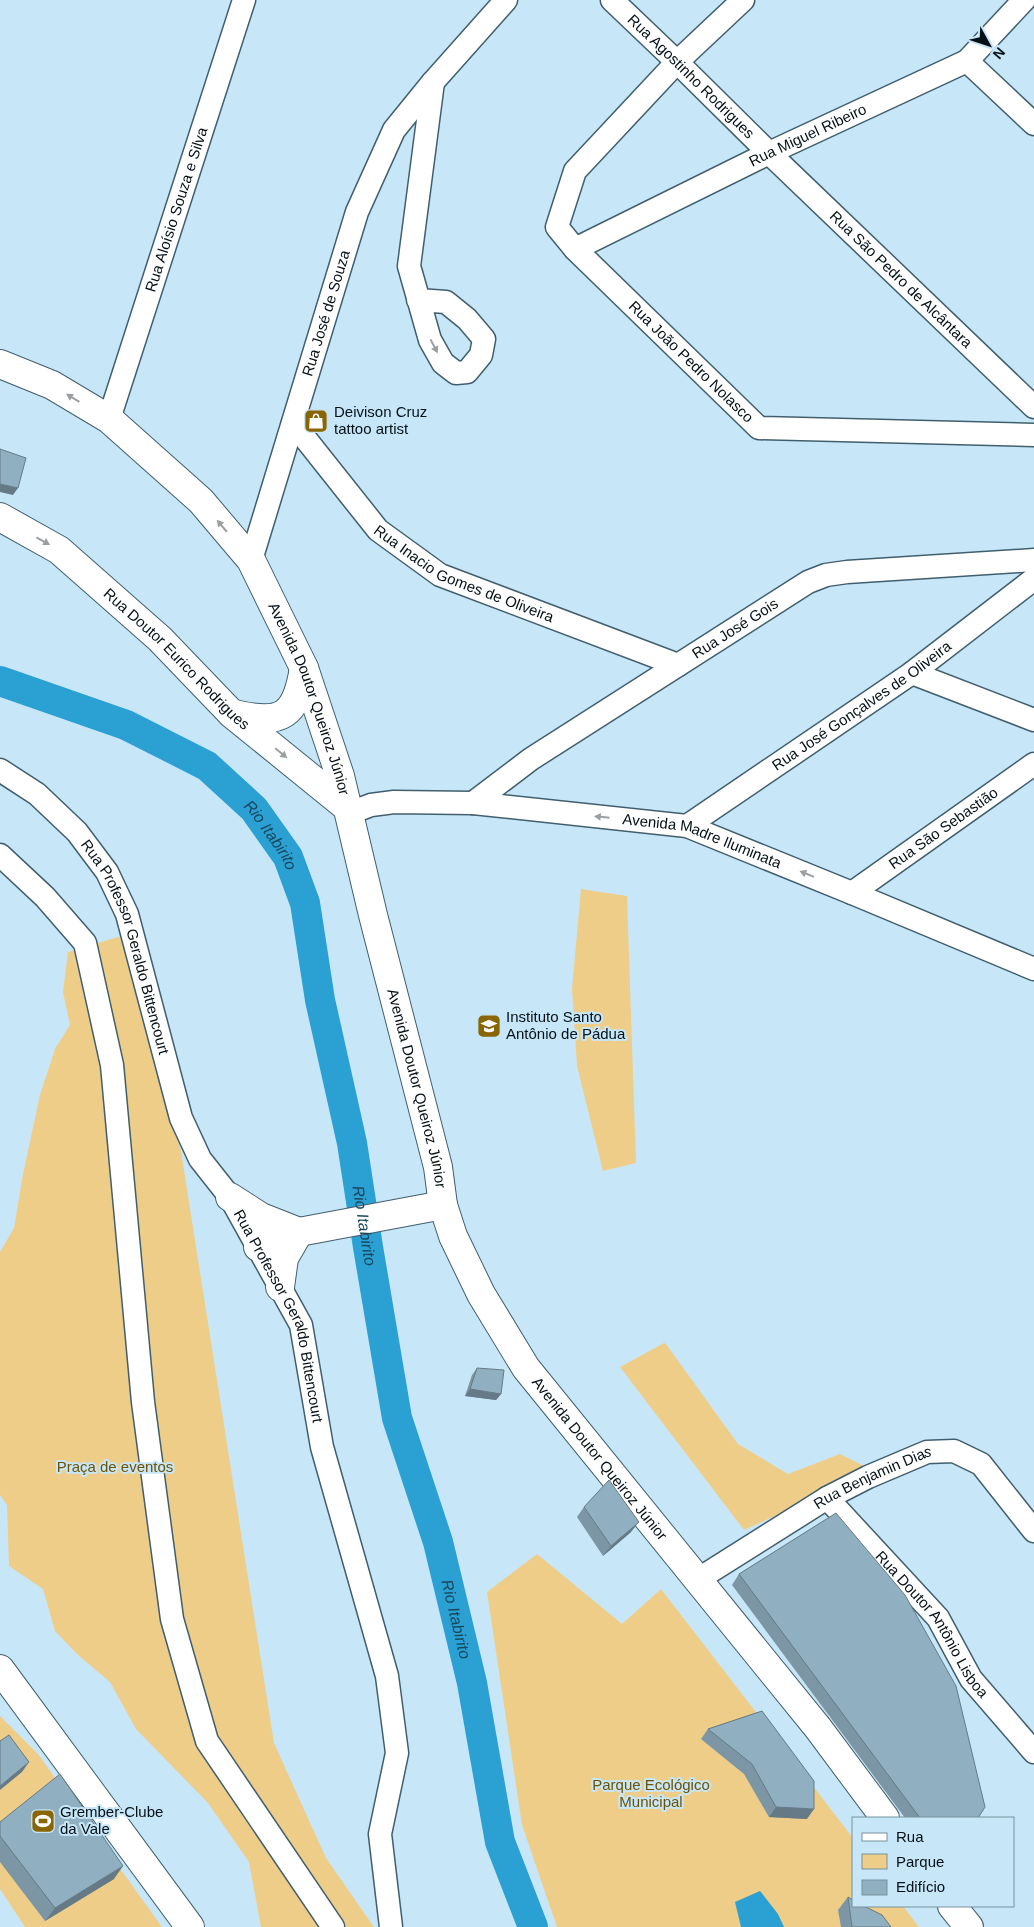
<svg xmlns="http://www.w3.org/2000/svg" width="1034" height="1927" viewBox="0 0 1034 1927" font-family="Helvetica,sans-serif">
<rect width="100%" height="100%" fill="#c7e7f9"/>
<g fill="#eecd89">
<polygon points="581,889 627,896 636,1163 603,1171 577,1066 572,989"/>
<polygon points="125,935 181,1151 274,1743 326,1858 374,1927 261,1927 249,1862 208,1803 136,1729 110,1682 78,1655 55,1631 43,1589 9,1566 7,1505 0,1495 0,1252 14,1228 23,1174 40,1095 55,1049 70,1025 63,992 68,952"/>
<polygon points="664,1343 666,1344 738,1444 788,1474 840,1454 874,1471 744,1530 620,1367"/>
<polygon points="537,1554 622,1624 661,1589 853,1838 853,1906 903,1906 919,1927 557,1927 522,1825 487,1592"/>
<polygon points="0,1716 38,1754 162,1927 25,1927 0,1889"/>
</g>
<polygon fill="#2aa0d3" points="760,1891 778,1914 784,1927 741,1927 735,1902"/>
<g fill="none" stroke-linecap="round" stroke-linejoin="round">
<path stroke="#2aa0d3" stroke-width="30" id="s1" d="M 0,681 L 126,725 L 207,766 L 254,809 L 288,857 L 305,903 L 320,1000 L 352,1143 L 368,1247 L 397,1418 L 438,1542 L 472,1683 L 500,1842 L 533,1927"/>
<g stroke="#415e6d" stroke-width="25">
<g id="minor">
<path id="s2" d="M 612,0 L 677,62 L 769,153 L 1034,407"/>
<path id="s3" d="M 743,0 L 677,62 L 575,171 L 557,227 L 575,249 L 759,428 L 1034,435"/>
<polyline points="967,61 1034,124"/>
<path id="s4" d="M 575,249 L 769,153 L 967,61 L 1024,0"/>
<polyline points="418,300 446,302 467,319 484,339 481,355 467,372 456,373 443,363 430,340 409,266 433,82"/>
<path id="s5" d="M 109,419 L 244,0"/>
<path id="s6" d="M 293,423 L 378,530 L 440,575 L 678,665"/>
<path id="s7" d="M 251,560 L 357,212 L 394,130 L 433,82 L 506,0"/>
<polyline points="912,673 1034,720"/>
<path id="s8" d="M 0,770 L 37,794 L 77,832 L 107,872 L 127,914 L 181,1118 L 200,1159 L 230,1197 L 301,1325 L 322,1447 L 387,1676 L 397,1753 L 380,1834 L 391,1927"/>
<path id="s9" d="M 473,803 L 531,759 L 808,582 L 826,575 L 847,572 L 1034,560"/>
<path id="s10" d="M 350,813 L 371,805 L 394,802 L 473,803 L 687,826 L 852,893 L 1034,969"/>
<path id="s11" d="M 687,826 L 912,673 L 1034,579"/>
<polyline points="0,855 45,897 85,943 112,1065 143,1402 172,1619 207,1741 333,1927"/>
<path id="s12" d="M 852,893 L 1034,764"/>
<path id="s13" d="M 827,1498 L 938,1618 L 971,1679 L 1034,1752"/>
<path id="s14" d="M 697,1580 L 827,1498 L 868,1477 L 927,1452 L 954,1451 L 981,1464 L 1034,1531"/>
</g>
</g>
<g stroke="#415e6d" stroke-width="30">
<g id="major">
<path id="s15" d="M 0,364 L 52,385 L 109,419 L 201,501 L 251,560 L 304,668 L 340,776 L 373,915 L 438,1167 L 443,1205 L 453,1236 L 481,1294 L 526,1368 L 818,1728 L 885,1818"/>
<path id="s16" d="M 0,517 L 59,550 L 160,639 L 232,714 L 348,808"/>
<path d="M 234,714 C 282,725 296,717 304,668"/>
<polyline points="230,1197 261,1217 299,1232 284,1258 280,1287"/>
<polyline points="258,1247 299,1232 443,1205"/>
<polyline points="0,1669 190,1927"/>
<polyline points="952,1906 969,1927"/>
</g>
</g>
<use href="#minor" stroke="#fff" stroke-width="22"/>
<use href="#major" stroke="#fff" stroke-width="28"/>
</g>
<g fill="#7c96a5">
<polygon points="477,1368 501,1394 496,1400 465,1396 472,1375"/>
<polygon points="584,1507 631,1532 603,1556 577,1517"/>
<polygon points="739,1574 978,1818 905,1818 732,1585"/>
<polygon points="762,1711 807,1819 769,1817 744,1774 701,1739 708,1729"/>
<polygon points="0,1822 114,1879 45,1921 0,1862"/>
<polygon points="848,1897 891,1927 841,1927 838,1910"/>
</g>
<g fill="#657a86">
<polygon points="0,484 18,488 13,495 0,492"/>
<polygon points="470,1389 501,1394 496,1400 465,1396"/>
<polygon points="639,1522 631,1532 603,1556 611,1546"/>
<polygon points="29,1762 22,1772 0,1790 0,1786"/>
<polygon points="776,1807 814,1809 807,1819 769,1817"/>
<polygon points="123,1866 114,1879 45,1921 55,1908"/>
</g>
<g fill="#90afc0" stroke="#657a86">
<polygon points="0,449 26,458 18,488 0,484"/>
<polygon points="477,1368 504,1370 501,1394 470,1389"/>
<polygon points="609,1480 639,1522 611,1546 584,1507"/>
<polygon points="836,1513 905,1595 956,1686 985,1807 978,1818 920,1818 739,1574"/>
<polygon points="762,1711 814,1781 814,1809 776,1807 752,1764 708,1729"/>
<polygon points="9,1735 29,1762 0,1786 0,1741"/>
<polygon points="60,1774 123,1866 55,1908 0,1836 0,1822"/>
<polygon points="848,1897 853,1900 853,1906 864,1906 882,1915 891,1927 852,1927"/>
</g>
<defs><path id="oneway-solid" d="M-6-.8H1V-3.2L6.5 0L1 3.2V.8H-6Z" transform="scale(1.25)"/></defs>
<g fill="#9b9fa2">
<use href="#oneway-solid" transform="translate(434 346) rotate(62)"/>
<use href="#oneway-solid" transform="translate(73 398) rotate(-149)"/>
<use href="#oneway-solid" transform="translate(222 526) rotate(-130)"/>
<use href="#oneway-solid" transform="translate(43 541) rotate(29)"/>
<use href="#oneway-solid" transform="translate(281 753) rotate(39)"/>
<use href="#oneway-solid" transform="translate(602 817) rotate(-174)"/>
<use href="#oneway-solid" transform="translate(807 874) rotate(-158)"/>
</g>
<defs>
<g id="shop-square" transform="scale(1.25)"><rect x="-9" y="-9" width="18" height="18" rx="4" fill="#896603" stroke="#c7e7f9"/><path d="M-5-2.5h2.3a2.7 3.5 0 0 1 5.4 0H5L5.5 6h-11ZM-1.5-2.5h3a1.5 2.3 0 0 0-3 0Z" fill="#fff"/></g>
<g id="school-square" transform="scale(1.25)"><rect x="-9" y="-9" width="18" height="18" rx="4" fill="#896603" stroke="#c7e7f9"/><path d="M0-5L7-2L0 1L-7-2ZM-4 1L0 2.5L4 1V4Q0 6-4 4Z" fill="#fff"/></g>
<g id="stadium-square" transform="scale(1.25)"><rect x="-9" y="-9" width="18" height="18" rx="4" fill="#896603" stroke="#c7e7f9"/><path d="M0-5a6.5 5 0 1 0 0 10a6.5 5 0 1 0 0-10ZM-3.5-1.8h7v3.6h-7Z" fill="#fff"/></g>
</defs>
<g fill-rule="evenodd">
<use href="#shop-square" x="316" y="421"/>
<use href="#school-square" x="489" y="1026"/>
<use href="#stadium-square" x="43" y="1821"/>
</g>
<g text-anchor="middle" stroke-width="4" stroke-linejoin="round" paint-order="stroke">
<g font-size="15" fill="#051016" stroke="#c7e7f9">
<text dy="5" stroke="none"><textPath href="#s2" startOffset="110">Rua Agostinho Rodrigues</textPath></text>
<text dy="5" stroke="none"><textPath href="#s4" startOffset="259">Rua Miguel Ribeiro</textPath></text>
<text dy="5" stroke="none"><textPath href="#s5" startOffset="220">Rua Aloísio Souza e Silva</textPath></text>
<text dy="5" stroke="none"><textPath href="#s2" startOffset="402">Rua São Pedro de Alcântara</textPath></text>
<text dy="5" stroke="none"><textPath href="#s7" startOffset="258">Rua José de Souza</textPath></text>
<text dy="5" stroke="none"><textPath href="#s3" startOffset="489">Rua João Pedro Nolasco</textPath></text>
<text dy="5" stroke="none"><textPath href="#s6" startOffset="234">Rua Inacio Gomes de Oliveira</textPath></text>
<text dy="5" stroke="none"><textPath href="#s9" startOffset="315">Rua José Gois</textPath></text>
<text dy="5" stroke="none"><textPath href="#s16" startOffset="228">Rua Doutor Eurico Rodrigues</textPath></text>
<text dy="5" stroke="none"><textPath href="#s15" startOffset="474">Avenida Doutor Queiroz Júnior</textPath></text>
<text dy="5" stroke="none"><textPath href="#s11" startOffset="212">Rua José Gonçalves de Oliveira</textPath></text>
<text dy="5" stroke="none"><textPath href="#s12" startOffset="112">Rua São Sebastião</textPath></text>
<text dy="5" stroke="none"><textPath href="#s10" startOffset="358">Avenida Madre Iluminata</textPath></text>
<text dy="5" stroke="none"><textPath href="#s8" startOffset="226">Rua Professor Geraldo Bittencourt</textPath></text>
<text dy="5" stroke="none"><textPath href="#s15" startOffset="879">Avenida Doutor Queiroz Júnior</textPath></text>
<text dy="5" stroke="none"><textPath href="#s8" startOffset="631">Rua Professor Geraldo Bittencourt</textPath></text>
<text dy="5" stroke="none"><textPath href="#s15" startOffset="1299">Avenida Doutor Queiroz Júnior</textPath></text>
<text dy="5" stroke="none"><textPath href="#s14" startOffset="204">Rua Benjamin Dias</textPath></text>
<text dy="5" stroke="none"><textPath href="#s13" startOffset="165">Rua Doutor Antônio Lisboa</textPath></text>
</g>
<g font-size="15" fill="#051016" stroke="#c7e7f9" text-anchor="start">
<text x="334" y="417">Deivison Cruz<tspan x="334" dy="17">tattoo artist</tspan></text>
<text x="506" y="1022">Instituto Santo<tspan x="506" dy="17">Antônio de Pádua</tspan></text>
<text x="60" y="1817">Grember-Clube<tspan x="60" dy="17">da Vale</tspan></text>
</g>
<g font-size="15" fill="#6f5203" stroke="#c7e7f9">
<text x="115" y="1472">Praça de eventos</text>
<text x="651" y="1790">Parque Ecológico<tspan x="651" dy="17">Municipal</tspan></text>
</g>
<g font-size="16" font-style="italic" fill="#19475d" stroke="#c7e7f9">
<text dy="6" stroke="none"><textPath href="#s1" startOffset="319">Rio Itabirito</textPath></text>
<text dy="6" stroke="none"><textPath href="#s1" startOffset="724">Rio Itabirito</textPath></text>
<text dy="6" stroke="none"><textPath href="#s1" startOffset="1129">Rio Itabirito</textPath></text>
</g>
</g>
<rect x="852" y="1817" width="162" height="90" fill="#c7e7f9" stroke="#79919e"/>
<rect x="862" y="1833" width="25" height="8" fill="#ffffff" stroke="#79919e"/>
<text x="896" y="1842" font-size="15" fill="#051016">Rua</text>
<rect x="862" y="1854" width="25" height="15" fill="#eecd89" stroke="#79919e"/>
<text x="896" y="1867" font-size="15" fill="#051016">Parque</text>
<rect x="862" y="1880" width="25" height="15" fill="#90afc0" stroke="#79919e"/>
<text x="896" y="1892" font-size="15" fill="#051016">Edifício</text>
<g transform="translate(989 45) rotate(130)" stroke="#c7e7f9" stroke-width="4" paint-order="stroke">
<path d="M0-4L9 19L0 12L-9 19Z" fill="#051016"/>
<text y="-8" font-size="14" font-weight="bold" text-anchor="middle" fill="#051016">N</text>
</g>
</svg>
